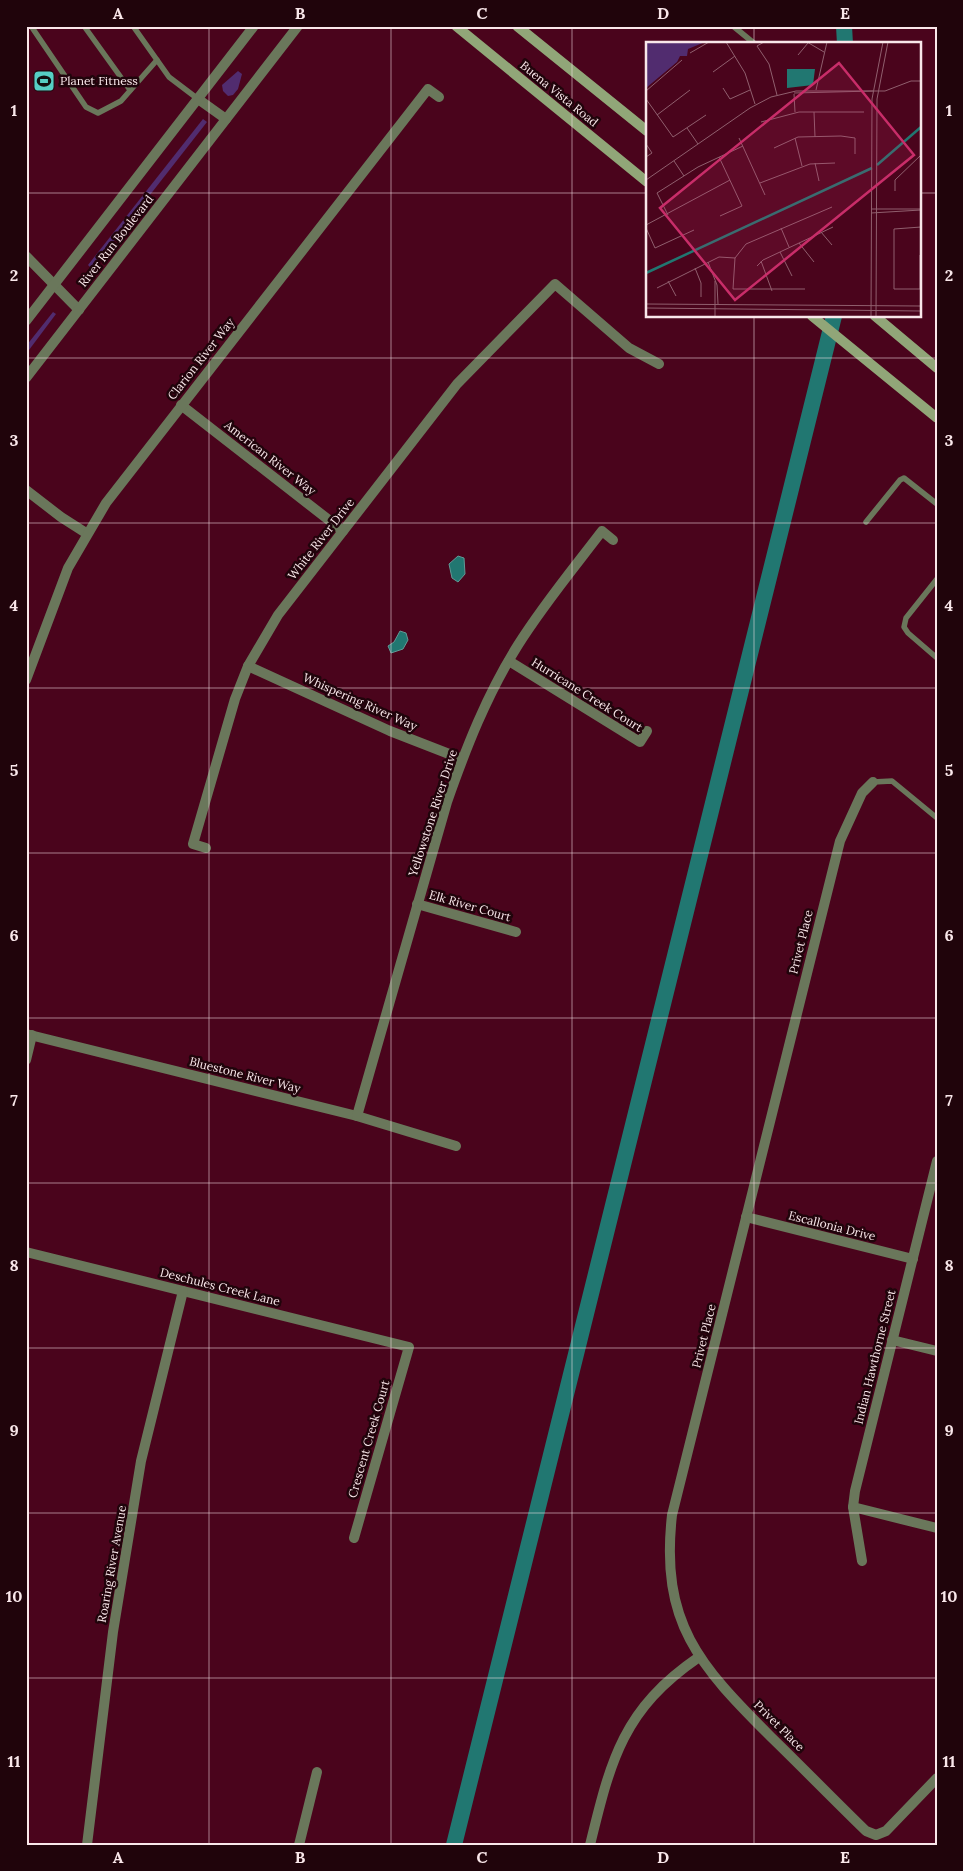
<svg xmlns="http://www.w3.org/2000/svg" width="963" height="1871" viewBox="0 0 963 1871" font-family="Lora,serif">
<rect width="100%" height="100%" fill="#4a041c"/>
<g fill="#512c6f">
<polygon points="238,71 242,74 238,89 233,95 228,96 223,91 222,85"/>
<polygon points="203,119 207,122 92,269 88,265"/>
<polygon points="53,312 56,314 29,350 26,360 26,346"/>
</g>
<g fill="#217771" stroke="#629995">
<polygon points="458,556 464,558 465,574 458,582 452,578 449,564"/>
<polygon points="400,631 406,633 408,640 403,649 391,653 388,646 394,642"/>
</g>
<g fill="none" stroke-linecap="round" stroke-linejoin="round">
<g stroke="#217771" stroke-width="16">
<polyline points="844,26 845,44"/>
<polyline points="454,1845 834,316"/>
</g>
<g stroke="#6a775b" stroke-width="5.5">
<polyline points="31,26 86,107 98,113 121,101 157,60"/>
<polyline points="84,26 130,90"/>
<polyline points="133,26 169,77 198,99"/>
<polyline points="733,26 755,44"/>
<polyline points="866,522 900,480 904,478 937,504"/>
<polyline points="937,579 906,618 904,627 908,633 937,658"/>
<polyline points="873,782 892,781 937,818"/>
</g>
<g stroke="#6a775b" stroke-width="10">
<polyline points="198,99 226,119"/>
<polyline points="26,256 79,310"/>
<polyline points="181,405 343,531"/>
<polyline points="26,490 61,517 86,533"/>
<polyline points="509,661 640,742 647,731"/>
<polyline points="248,666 390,731 462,759"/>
<polyline points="26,680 68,568 106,503 428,89 439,97"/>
<path d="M 873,782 L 862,793 L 840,841 L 672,1515 C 660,1623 699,1665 771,1737 C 803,1768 834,1800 866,1831 L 876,1835 L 886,1831 L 937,1778"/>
<polyline points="206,848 193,844 235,699 248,666 278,615 457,384 555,284 629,348 659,364"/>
<polyline points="417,904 516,932"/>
<polyline points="26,1034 357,1116 456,1146"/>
<polyline points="26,1060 32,1035"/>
<path d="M 357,1116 L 447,802 C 466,748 487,694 518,645 C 543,605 573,569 602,531 L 613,540"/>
<polyline points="746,1217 913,1259"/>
<polyline points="26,1252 409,1347 354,1538"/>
<polyline points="892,1340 937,1351"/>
<polyline points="853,1507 937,1528"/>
<polyline points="862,1561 853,1507 855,1491 937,1161"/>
<polyline points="87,1845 113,1632 141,1461 183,1291"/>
<polyline points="299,1845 317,1772"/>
<path d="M 590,1845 C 611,1759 623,1709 699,1657"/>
</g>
<g stroke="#6a775b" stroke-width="10">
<polyline points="26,321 254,26"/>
<polyline points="26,378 298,26"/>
</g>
<g stroke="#91a678" stroke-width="10">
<polyline points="456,26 647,182"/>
<polyline points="517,26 647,131"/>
<polyline points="812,316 937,418"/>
<polyline points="875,316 937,368"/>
</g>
</g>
<path fill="none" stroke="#f9e7ea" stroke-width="1" stroke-opacity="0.55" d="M 209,26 L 209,1845M 391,26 L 391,1845M 572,26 L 572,1845M 754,26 L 754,44M 26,193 L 647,193M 919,193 L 937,193M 754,316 L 754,1845M 26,358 L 937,358M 26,523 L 937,523M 26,688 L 937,688M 26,853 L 937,853M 26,1018 L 937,1018M 26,1183 L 937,1183M 26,1348 L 937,1348M 26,1513 L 937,1513M 26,1678 L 937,1678"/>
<defs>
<g id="stadium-square" transform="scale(1.125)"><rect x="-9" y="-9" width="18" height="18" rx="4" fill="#56cec4" stroke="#20040b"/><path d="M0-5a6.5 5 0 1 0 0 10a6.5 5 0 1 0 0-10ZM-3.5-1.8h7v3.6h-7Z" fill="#111"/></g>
</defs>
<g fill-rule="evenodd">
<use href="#stadium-square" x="44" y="81"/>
</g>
<g text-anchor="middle" stroke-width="5" stroke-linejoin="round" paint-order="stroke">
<g font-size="12" fill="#f9e7ea" stroke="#20040b" text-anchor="start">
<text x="60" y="85">Planet Fitness</text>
</g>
<g font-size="12" fill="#f9e7ea" stroke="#20040b">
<text transform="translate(559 94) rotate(39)" y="4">Buena Vista Road</text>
<text transform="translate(116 241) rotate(-52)" y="4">River Run Boulevard</text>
<text transform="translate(201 359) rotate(-52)" y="4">Clarion River Way</text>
<text transform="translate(270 458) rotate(38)" y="4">American River Way</text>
<text transform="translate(321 539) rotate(-52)" y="4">White River Drive</text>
<text transform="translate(587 695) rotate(32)" y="4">Hurricane Creek Court</text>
<text transform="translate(360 702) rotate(24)" y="4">Whispering River Way</text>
<text transform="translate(433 813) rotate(-72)" y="4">Yellowstone River Drive</text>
<text transform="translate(470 906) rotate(16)" y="4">Elk River Court</text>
<text transform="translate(801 942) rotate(-76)" y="4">Privet Place</text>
<text transform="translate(245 1075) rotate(14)" y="4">Bluestone River Way</text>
<text transform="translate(832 1226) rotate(14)" y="4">Escallonia Drive</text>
<text transform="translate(220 1287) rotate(14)" y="4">Deschules Creek Lane</text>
<text transform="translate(704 1336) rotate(-76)" y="4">Privet Place</text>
<text transform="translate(875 1357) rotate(-76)" y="4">Indian Hawthorne Street</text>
<text transform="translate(369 1439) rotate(-74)" y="4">Crescent Creek Court</text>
<text transform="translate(112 1564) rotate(-80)" y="4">Roaring River Avenue</text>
<text transform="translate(779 1726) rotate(45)" y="4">Privet Place</text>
</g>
</g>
<g transform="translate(646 42)">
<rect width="275" height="275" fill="#4a041c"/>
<path d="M 0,0 L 59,0 L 42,7 L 41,14 L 34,14 L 31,20 L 0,46 Z" fill="#512c6f"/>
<path d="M 141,27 L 169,27 L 167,43 L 141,46 Z" fill="#217771"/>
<path fill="none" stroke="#217771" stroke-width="2.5" d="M 231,123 L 275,85M 0,231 L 226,126"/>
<path fill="none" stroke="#905f6e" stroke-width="1" d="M 80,0 L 99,31 L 109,62M 118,0 L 111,4 L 123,22 L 131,53M 161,0 L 178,10M 44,11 L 63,0M 152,13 L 162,1M 67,30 L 89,14M 77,46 L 84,57 L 104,48M 170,48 L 181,0M 0,49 L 36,18M 148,51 L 227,49M 148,52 L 149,70M 0,57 L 27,95 L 60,73M 168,70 L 169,95M 11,73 L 44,48M 115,80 L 153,70 L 218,70M 41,86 L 52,102M 93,96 L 119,153M 149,96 L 156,124M 0,102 L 6,111 L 0,115M 128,106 L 152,95 L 195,94 L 209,96 L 209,112M 73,115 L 96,164 L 74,174M 28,119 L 38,134M 169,121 L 173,139M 0,138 L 104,66 L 125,55 L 150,49 L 239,49 L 265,39 L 275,39M 114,141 L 164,122 L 189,121M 249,149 L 249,138 L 275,113M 225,167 L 275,167M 225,171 L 275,168M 22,173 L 11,151 L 52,125 L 97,104M 0,183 L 84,138M 275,185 L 248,187 L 248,247 L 275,247M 0,186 L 9,206 L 48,188M 135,186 L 143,205M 175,190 L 186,203M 153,201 L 168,220M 134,210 L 146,234M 115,219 L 126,249M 62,220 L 71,243 L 72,262M 111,224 L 117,218 L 187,185M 49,226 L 55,241 L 55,255M 22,239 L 30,254M 69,239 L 69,275M 11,246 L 73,215 L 89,216M 159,247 L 87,247 L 89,216 L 100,202 L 186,165M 274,247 L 274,213M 0,262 L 275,264M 0,266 L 275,269M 225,275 L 226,57 L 237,0M 230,275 L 231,57 L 242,0"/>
<path fill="#c82d69" fill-opacity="0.15" stroke="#c82d69" stroke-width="2.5" d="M 193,21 L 268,113 L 89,258 L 14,166 Z"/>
<rect width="275" height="275" fill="none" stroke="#f9e7ea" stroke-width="2.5"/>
</g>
<rect width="963" height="1871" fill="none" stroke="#20040b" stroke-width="55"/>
<rect x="28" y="28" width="908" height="1816" fill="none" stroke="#f9e7ea" stroke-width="2"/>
<g font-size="16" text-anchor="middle" font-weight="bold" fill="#f9e7ea">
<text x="118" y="19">A</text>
<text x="300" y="19">B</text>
<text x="482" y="19">C</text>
<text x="663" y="19">D</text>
<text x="845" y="19">E</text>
<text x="14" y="116">1</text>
<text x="949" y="116">1</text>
<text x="14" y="281">2</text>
<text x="949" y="281">2</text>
<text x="14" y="446">3</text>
<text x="949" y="446">3</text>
<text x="14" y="611">4</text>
<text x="949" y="611">4</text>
<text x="14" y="776">5</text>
<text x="949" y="776">5</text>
<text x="14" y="941">6</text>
<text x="949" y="941">6</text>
<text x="14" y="1106">7</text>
<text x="949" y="1106">7</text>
<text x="14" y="1271">8</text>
<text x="949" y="1271">8</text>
<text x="14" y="1436">9</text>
<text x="949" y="1436">9</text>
<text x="14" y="1602">10</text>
<text x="949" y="1602">10</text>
<text x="14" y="1767">11</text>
<text x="949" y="1767">11</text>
<text x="118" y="1863">A</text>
<text x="300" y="1863">B</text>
<text x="482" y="1863">C</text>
<text x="663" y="1863">D</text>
<text x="845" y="1863">E</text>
</g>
</svg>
